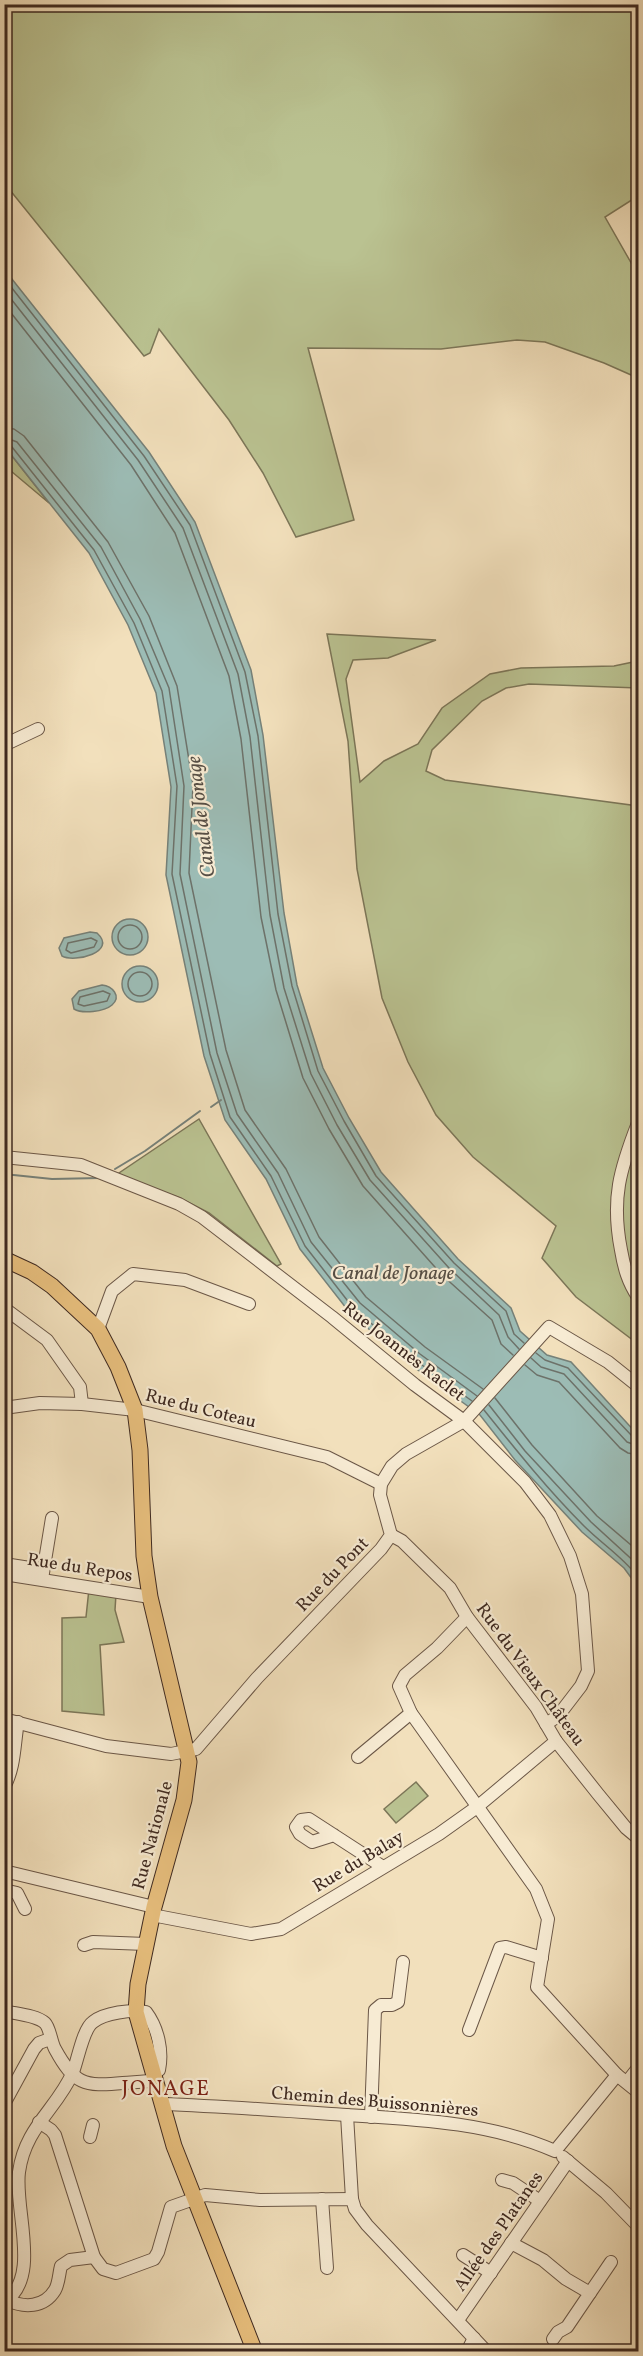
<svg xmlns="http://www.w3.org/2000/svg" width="643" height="2356" viewBox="0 0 643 2356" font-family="Vollkorn,serif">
<rect width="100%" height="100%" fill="#f2e0bc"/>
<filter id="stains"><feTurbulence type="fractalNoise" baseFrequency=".00333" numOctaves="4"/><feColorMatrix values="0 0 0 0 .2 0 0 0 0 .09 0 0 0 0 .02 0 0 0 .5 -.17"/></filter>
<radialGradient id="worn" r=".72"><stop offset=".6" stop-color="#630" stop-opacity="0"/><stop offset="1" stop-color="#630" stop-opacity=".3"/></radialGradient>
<g fill="#bac291" stroke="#7c7658" stroke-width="1.5">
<polygon points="4,5 638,5 638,196 605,217 638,275 638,378 604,363 545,342 517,340 441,349 308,348 354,520 296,537 263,473 229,420 159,329 150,353 144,356 5,184"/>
<polygon points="5,447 49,503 5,466"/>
<polygon points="327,634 436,640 388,658 353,660 346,679 360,782 384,761 418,744 442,708 490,674 521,668 614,666 638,661 638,688 529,684 506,688 482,701 432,750 426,771 445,780 638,806 638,1344 576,1297 542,1258 556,1226 473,1157 436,1115 408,1062 382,998 357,869 348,741"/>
<polygon points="199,1119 281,1264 277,1266 209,1213 180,1198 116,1175"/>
<polygon points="89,1589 116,1594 115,1610 124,1642 100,1645 104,1715 62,1711 62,1618 86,1617"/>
<polygon points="416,1782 428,1796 396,1823 384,1809"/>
</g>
<g fill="#9cbcb5" stroke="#768179" stroke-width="1.5">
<polygon points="4,269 149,452 195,522 251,670 263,735 284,913 297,985 323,1068 349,1118 381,1172 458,1259 511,1308 520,1331 547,1355 571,1362 638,1435 638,1587 624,1568 582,1532 515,1460 480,1415 411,1365 350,1313 300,1249 266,1179 225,1120 204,1056 166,875 171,787 156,693 128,625 89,553 5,447"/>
<circle cx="130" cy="937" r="18"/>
<path d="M 90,932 L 97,933 C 118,952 75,963 62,956 L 59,948 L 64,938 Z"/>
<circle cx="140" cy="984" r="18"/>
<path d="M 102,985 C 112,986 122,996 112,1005 C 104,1012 82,1014 74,1009 L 72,999 L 79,991 Z"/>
</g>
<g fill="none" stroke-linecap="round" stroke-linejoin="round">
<g stroke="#6d726a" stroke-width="1.5">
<polyline points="4,278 144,456 190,525 245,672 258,736 278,914 292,986 318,1071 344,1121 376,1176 454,1263 506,1311 514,1334 524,1343"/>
<polyline points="4,290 138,460 183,528 238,674 250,737 270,915 284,988 311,1074 337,1125 370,1180 449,1268 499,1315 508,1337 519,1349"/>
<polyline points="4,304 131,465 175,533 229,676 241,739 261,917 276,990 303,1078 329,1129 363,1186 442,1275 492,1320 501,1344 513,1355"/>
<polyline points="4,428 14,429 24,436 108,542 149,616 177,686 193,785 189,873 226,1050 245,1110 286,1169 319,1237 366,1297 425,1347 483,1389"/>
<polyline points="4,437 17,442 101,547 140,619 169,688 184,786 180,874 217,1053 237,1114 278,1173 311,1242 360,1303 420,1354 477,1396"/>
<polyline points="4,444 12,447 94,550 134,623 162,691 177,786 172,874 210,1054 230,1117 271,1176 305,1246 354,1309 415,1360 472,1401"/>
<circle cx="130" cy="937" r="12"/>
<polygon points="91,938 97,941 94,947 71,953 66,950 68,943"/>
<circle cx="140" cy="984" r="12"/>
<polygon points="103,991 110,994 107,1001 84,1006 78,1004 80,997"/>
<polyline points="536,1353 545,1360 568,1368 632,1436 638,1438"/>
<polyline points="531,1358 541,1367 564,1374 627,1442 638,1446"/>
<polyline points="525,1365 537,1375 559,1382 620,1448 628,1453 638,1455"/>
<polyline points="495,1398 532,1445 597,1516 638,1551"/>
<polyline points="489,1405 525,1451 591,1522 638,1565"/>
<path d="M 484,1410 C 516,1450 548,1490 584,1526 C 602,1544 623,1557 638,1577"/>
</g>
<g stroke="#768179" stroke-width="2">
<polyline points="211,1107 221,1100"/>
<polyline points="115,1169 145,1151 200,1111"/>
<polyline points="4,1174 52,1179 100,1178"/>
</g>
<g stroke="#6b5747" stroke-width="14">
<g id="minor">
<polyline points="4,745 38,729"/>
<path d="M 638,1123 C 620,1169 611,1199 621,1250 C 624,1268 628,1282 638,1297"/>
<polyline points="4,1157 81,1165 179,1204 202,1217 332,1317 415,1385 464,1421 525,1482 550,1515 570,1556 582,1594 588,1671 581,1686 558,1716 546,1724"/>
<polyline points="4,1308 47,1340 80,1387 82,1404"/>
<polyline points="98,1329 112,1291 133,1274 185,1280 249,1304"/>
<polyline points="4,1408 40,1403 82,1404 135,1410 327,1457 381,1484"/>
<polyline points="391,1535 402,1541 450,1588 467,1617 536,1707 556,1741 598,1794 626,1828 638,1838"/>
<polyline points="4,1564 43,1570"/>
<polyline points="4,1574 150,1597"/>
<polyline points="42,1579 52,1518"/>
<polyline points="467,1617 437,1648 405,1675 399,1686 411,1713 536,1889 548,1919 537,1987 617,2075 638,2092"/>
<polyline points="4,1719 106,1746 171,1754 196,1749 257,1678 381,1549 391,1535 380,1495 381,1484 392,1466 406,1454 464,1421 549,1327 608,1362 638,1386"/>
<polyline points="358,1757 411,1713"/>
<path d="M 4,1787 C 15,1768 14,1744 18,1722"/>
<polyline points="334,1835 312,1842 300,1834 296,1827 301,1820 309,1819 380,1865 382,1867"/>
<polyline points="4,1871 154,1907"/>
<polyline points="4,1890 17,1893 25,1909"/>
<polyline points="152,1915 251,1934 281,1929 439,1834 477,1807 556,1741"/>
<polyline points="84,1945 93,1942 146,1944"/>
<path d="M 4,2011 C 16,2014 36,2015 45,2023 C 50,2028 51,2042 55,2049 C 74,2084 84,2087 123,2083 C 134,2082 145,2082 156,2080"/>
<polyline points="469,2030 500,1948 506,1947 542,1958"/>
<polyline points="627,2082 638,2068"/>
<polyline points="4,2104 34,2049 39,2043 50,2039"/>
<path d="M 162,2104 C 218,2106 275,2110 331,2114 C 406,2119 485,2120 555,2151 L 617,2075"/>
<polyline points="347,2115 352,2199"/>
<polyline points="371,2117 375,2010 381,2005 392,2005 398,2002 403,1962"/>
<polyline points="39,2122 51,2130 55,2135 94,2257 103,2269 116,2273 154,2259 158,2252 171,2207 205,2195 260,2200 352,2199 355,2209 367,2225 487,2352"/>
<polyline points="90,2137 93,2125"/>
<polyline points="563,2157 606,2193 638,2226"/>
<polyline points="502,2180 513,2183 540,2201"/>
<polyline points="322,2199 327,2268"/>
<polyline points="511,2243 543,2260 566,2279 590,2293 567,2327 558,2332 553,2339"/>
<polyline points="463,2255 491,2273"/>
<polyline points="590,2293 611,2262"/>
<path d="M 7,2300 C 24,2308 44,2308 55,2290 C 59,2283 59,2273 61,2266 L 70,2260 L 94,2257"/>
<path d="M 4,2302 C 42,2278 14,2210 19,2172 C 25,2127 57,2109 73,2072 C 78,2059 83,2029 93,2022 C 104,2013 132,2009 146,2012 C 158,2028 163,2051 159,2070 L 154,2074"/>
<polyline points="458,2320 568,2161"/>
<polyline points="467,2352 474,2338"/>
</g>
</g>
<g stroke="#3e2920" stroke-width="17">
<polyline id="major" points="4,1259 32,1272 52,1286 98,1329 118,1367 135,1410 140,1450 144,1556 150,1597 189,1762 184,1800 154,1907 138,1984 136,2012 174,2146 255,2352"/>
</g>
<use href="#minor" stroke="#f7ebd3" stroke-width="12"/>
<use href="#major" stroke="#e9c07e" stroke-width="15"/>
</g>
<g text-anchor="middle" stroke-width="4.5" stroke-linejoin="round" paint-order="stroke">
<g font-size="18" fill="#3e2920" stroke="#f7ebd3">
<text transform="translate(404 1351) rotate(38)" y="6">Rue Joannès Raclet</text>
<text transform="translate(201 1408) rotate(14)" y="6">Rue du Coteau</text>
<text transform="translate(80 1567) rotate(9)" y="6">Rue du Repos</text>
<text transform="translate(332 1574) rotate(-46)" y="6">Rue du Pont</text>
<text transform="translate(531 1674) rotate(54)" y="6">Rue du Vieux Château</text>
<text transform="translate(152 1835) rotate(-75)" y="6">Rue Nationale</text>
<text transform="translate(358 1861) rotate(-31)" y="6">Rue du Balay</text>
<text transform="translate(375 2101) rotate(5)" y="6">Chemin des Buissonnières</text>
<text transform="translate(498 2231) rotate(-55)" y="6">Allée des Platanes</text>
</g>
<g font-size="20" font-style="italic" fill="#564e45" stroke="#f7ebd3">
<text transform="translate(200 817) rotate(-97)" y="7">Canal de Jonage</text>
<text x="393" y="1279">Canal de Jonage</text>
</g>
<g font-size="21" letter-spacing="1.5" fill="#7a1f14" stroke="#f7ebd3">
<text x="166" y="2095">JONAGE</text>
</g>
</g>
<rect width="643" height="2356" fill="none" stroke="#f2e0bc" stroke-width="24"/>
<rect x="6" y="6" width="631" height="2344" fill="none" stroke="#3e2920" stroke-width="3"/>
<rect x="12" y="12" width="619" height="2332" fill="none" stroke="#3e2920" stroke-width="1.5"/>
<rect width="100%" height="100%" filter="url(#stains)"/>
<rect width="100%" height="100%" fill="url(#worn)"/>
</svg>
